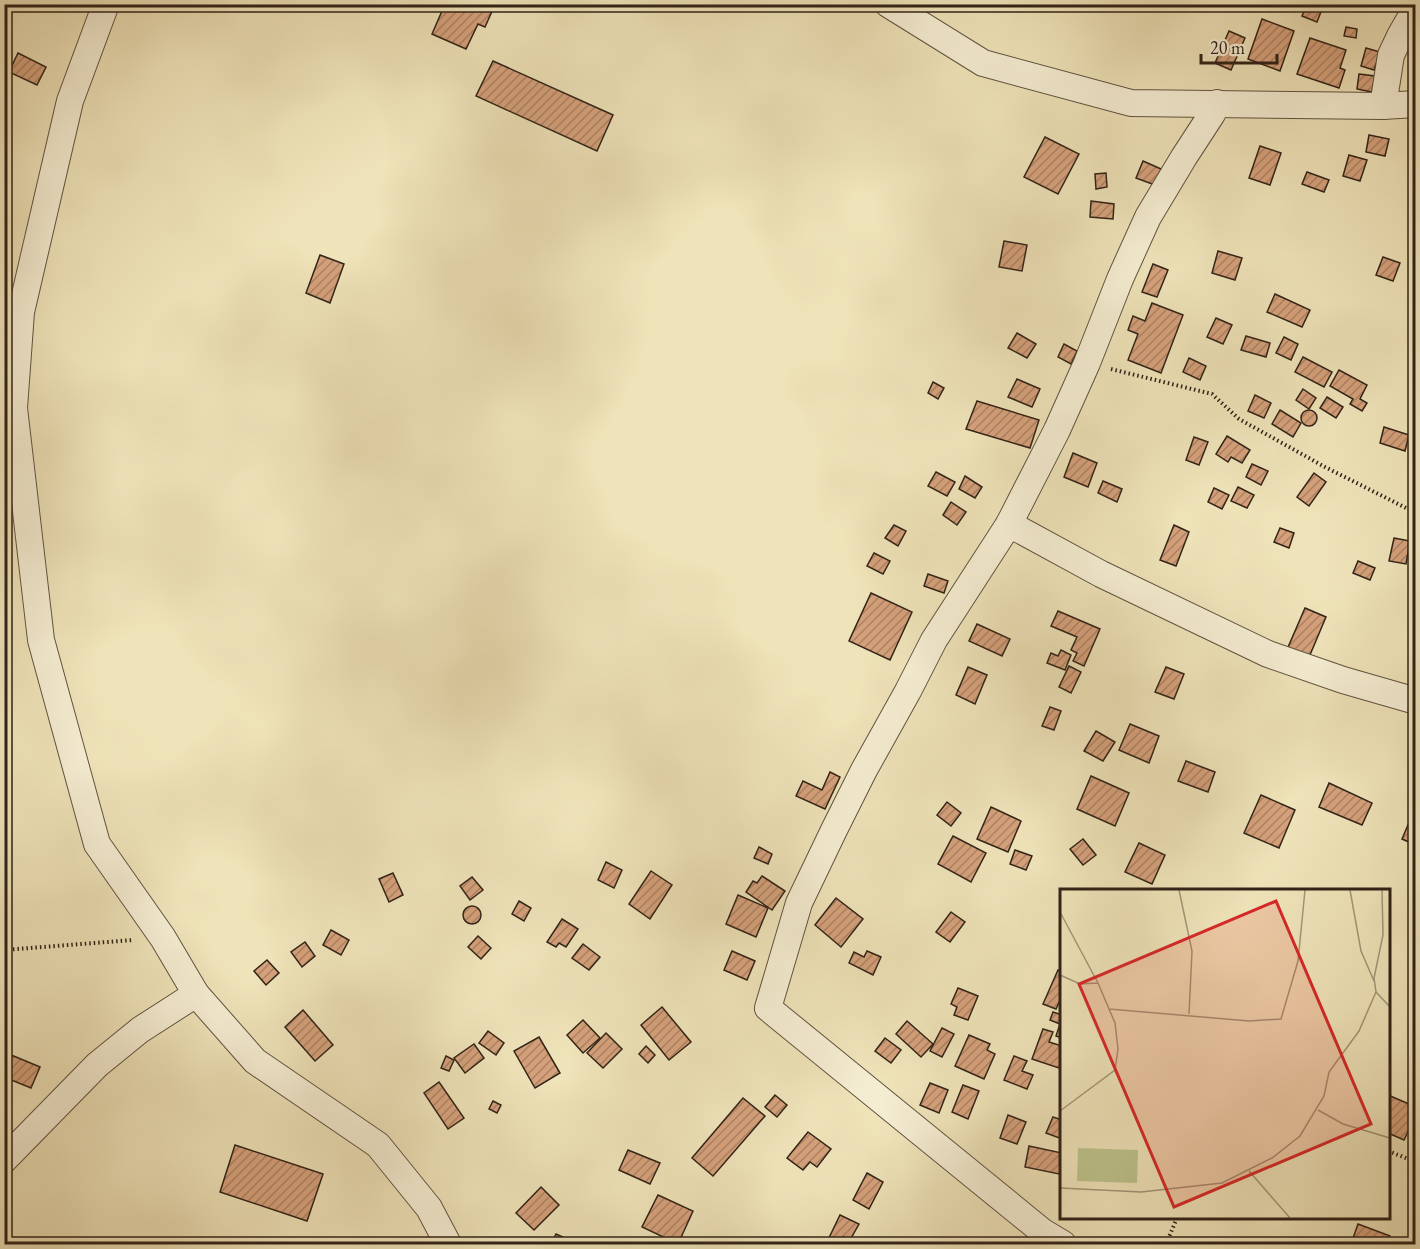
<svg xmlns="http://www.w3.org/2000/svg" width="1420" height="1249" viewBox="0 0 1420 1249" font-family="'EB Garamond',serif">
<defs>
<pattern id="building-hatch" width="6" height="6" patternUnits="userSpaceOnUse" patternTransform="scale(1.5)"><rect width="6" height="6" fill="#d5a17b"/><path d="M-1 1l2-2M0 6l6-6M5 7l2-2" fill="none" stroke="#ad8364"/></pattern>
</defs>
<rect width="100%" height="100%" fill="#efe3b9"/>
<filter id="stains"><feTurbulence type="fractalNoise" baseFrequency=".00333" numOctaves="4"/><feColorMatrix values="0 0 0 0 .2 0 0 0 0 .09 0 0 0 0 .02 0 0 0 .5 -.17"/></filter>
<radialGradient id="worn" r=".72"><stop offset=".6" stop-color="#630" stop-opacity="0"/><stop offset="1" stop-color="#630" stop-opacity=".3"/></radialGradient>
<g fill="url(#building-hatch)" stroke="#312317" stroke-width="1.5">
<polygon points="445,4 489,4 488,6 493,9 485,27 478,24 466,49 432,34"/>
<polygon points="1307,4 1324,4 1317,22 1302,16"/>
<polygon points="1262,19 1294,31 1280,71 1248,59"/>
<polygon points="1346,27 1357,29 1356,38 1344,36"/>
<polygon points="1229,31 1245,38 1231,70 1215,63"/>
<polygon points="1310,38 1346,50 1340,68 1345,70 1339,88 1297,74"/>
<polygon points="1366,48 1380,52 1374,70 1361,66"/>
<polygon points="18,53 46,67 37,85 9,72"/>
<polygon points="493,61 613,115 597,151 476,96"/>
<polygon points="1359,74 1375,76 1372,92 1357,89"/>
<polygon points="1369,135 1389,139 1385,156 1366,152"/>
<polygon points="1045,137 1079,154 1058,194 1024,177"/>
<polygon points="1260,146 1281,153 1270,185 1249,178"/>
<polygon points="1349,155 1367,160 1360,181 1343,176"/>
<polygon points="1143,161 1161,169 1155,185 1136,178"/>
<polygon points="1307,172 1329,180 1324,192 1302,184"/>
<polygon points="1106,173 1107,187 1096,189 1095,174"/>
<polygon points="1091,201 1114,204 1113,219 1090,217"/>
<polygon points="1004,241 1027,245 1022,271 999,267"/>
<polygon points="1218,251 1242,258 1235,280 1212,273"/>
<polygon points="320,255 344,264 330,303 306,293"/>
<polygon points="1383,257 1400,263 1393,281 1376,275"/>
<polygon points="1153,264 1168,270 1157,297 1142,292"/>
<polygon points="1275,294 1310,310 1302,327 1267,312"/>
<polygon points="1152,303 1183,315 1161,373 1128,360 1138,334 1128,330 1133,316 1145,321"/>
<polygon points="1216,318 1232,325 1223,344 1207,337"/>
<polygon points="1017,333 1036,344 1027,358 1008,348"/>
<polygon points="1246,336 1270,343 1266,357 1241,350"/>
<polygon points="1284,337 1298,344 1291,360 1276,353"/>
<polygon points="1064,344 1077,351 1071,364 1058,357"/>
<polygon points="1303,357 1332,372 1324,387 1295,372"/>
<polygon points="1189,358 1206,366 1200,380 1183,372"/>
<polygon points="1339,370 1367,385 1360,399 1367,403 1362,411 1350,404 1353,399 1330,386"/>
<polygon points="1017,379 1040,389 1032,407 1008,397"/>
<polygon points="933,382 944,388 938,399 928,393"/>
<polygon points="1303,389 1316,398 1309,409 1296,400"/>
<polygon points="1255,395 1271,403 1264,418 1248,411"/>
<polygon points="1327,397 1343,407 1336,418 1320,408"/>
<polygon points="977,401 1039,420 1030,448 966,429"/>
<polygon points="1280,410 1301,423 1293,437 1272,424"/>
<circle cx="1309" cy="418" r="8"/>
<polygon points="1384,427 1409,435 1405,451 1380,443"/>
<polygon points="1227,436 1250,450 1242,463 1231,457 1228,462 1216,454"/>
<polygon points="1194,437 1208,442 1199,465 1186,460"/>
<polygon points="1073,453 1097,463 1088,487 1064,477"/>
<polygon points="1252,464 1268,471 1261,485 1246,477"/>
<polygon points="936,472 955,482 947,496 928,486"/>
<polygon points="1314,473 1326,482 1309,506 1297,497"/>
<polygon points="965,476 982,487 975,498 959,489"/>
<polygon points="1103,481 1122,489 1117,502 1098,493"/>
<polygon points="1238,487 1254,495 1247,508 1231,501"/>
<polygon points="1214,488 1229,495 1222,509 1208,502"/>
<polygon points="951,502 966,512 957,525 943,515"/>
<polygon points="894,525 906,531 898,546 885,538"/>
<polygon points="1174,525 1189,532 1176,566 1160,560"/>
<polygon points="1280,528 1294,533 1289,548 1274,542"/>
<polygon points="1394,538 1410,541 1406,564 1389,561"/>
<polygon points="874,553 890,561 883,574 867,566"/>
<polygon points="1358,561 1375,568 1370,580 1353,573"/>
<polygon points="928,574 948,581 944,593 924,586"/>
<polygon points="871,593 912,612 890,660 849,641"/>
<polygon points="1305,608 1326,617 1307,662 1286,652"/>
<polygon points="1058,611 1100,629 1084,666 1073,661 1077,653 1071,650 1077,637 1051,626"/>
<polygon points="977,624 1010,639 1002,656 969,641"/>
<polygon points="1061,650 1071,655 1065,670 1047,663 1051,653 1058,656"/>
<polygon points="1069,666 1081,672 1071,693 1059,687"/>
<polygon points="968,667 987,675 975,704 956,695"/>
<polygon points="1166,667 1184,674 1174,699 1155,692"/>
<polygon points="1050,707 1061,711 1054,730 1042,726"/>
<polygon points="1130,724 1159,736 1149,763 1119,750"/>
<polygon points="1096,731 1115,742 1103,761 1084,751"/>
<polygon points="1186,761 1215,772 1208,792 1178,781"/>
<polygon points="830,772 840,777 825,809 796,796 803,781 822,790"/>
<polygon points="1091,776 1129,793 1115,826 1077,809"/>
<polygon points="1329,783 1372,803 1362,825 1319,807"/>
<polygon points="1261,795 1295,810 1279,848 1244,833"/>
<polygon points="947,802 961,813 951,826 937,815"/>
<polygon points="1416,806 1416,845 1402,839"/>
<polygon points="991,807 1021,821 1008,852 977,839"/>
<polygon points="953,836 986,853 971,882 938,864"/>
<polygon points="1083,839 1096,855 1083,865 1070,849"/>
<polygon points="1139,843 1165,855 1152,884 1125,872"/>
<polygon points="759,847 772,854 768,864 754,858"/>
<polygon points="1015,850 1032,856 1026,870 1010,864"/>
<polygon points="606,862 622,870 614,888 598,880"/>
<polygon points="651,871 672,885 650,919 629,904"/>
<polygon points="393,873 403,895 389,902 379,879"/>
<polygon points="762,876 785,891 772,910 746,892 753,881 757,883"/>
<polygon points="472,877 483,890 470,900 460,886"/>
<polygon points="738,895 768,908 756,937 726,924"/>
<polygon points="836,898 863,919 841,947 815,925"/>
<polygon points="519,901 531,908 524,921 512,914"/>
<circle cx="472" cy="915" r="9"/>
<polygon points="951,912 965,922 950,942 936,932"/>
<polygon points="562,919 578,929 566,947 559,943 556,947 547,942"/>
<polygon points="331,930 349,940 341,955 323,945"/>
<polygon points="478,936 491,948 481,959 468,947"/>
<polygon points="305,942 315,956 302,967 291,952"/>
<polygon points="583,944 600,957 589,970 572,958"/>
<polygon points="732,951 755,961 747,980 724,970"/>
<polygon points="867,951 881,957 873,975 849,963 854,952 864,957"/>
<polygon points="267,960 279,973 266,985 254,971"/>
<polygon points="1058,970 1062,972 1062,996 1056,1009 1043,1004"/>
<polygon points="958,988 978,996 968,1020 954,1015 957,1007 951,1004"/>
<polygon points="662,1007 691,1042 669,1060 641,1025"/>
<polygon points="303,1010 333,1045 315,1061 285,1027"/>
<polygon points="1053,1012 1062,1015 1062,1038 1056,1036 1060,1024 1050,1020"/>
<polygon points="583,1020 600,1038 583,1053 567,1035"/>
<polygon points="907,1021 933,1044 921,1057 896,1034"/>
<polygon points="942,1028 954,1034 942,1057 930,1051"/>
<polygon points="1043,1029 1053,1032 1049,1042 1062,1046 1062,1069 1032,1059"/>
<polygon points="488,1031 504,1043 496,1055 479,1043"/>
<polygon points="606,1033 622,1049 603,1068 587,1053"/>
<polygon points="969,1035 990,1044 987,1050 995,1054 984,1079 955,1066"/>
<polygon points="539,1037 560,1073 535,1088 514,1051"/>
<polygon points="885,1038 901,1050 891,1063 875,1051"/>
<polygon points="474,1044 484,1058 465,1073 454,1058"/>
<polygon points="646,1046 655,1055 648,1063 639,1054"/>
<polygon points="4,1052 40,1067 31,1088 4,1077"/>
<polygon points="446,1056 454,1060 449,1071 441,1068"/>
<polygon points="1014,1056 1027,1061 1022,1071 1033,1075 1027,1089 1004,1080"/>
<polygon points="439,1082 464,1118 448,1129 424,1093"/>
<polygon points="930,1083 948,1090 939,1113 920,1105"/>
<polygon points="963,1085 979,1091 968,1119 952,1112"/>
<polygon points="775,1095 787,1105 777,1117 765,1107"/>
<polygon points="1388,1095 1416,1107 1416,1115 1404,1140 1388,1133"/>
<polygon points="743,1098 765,1116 713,1176 692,1158"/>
<polygon points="493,1101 501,1105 497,1113 489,1109"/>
<polygon points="1008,1115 1026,1122 1017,1144 1000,1138"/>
<polygon points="1053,1117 1062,1120 1062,1139 1046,1133"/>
<polygon points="808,1132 831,1149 817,1167 810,1162 803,1170 787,1158"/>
<polygon points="235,1145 323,1174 307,1221 220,1192"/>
<polygon points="1029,1146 1062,1153 1062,1165 1059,1174 1025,1167"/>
<polygon points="628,1150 660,1163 650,1184 619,1170"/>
<polygon points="867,1173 883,1182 869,1209 853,1200"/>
<polygon points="541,1187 559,1205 534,1230 516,1213"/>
<polygon points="658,1195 693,1211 678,1244 642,1227"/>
<polygon points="840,1215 859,1224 850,1240 843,1237 839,1244 826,1244"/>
<polygon points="1358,1224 1390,1236 1387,1244 1351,1244"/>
<polygon points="556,1234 574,1242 573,1244 551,1244"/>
</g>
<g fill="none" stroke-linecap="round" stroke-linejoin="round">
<g stroke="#605340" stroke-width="28">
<g id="minor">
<polyline points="106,4 70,101 21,312 14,408 41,640 97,844 163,938 196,994 255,1061 378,1145 429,1208 448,1244"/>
<polyline points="888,4 983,63 1131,103 1383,106 1416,104"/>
<polyline points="1383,106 1391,55 1400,36 1416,8"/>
<polyline points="1009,524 1101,574 1268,654 1343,680 1416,701"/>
<polyline points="4,1160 97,1065 140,1030 196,994"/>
<polyline points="1063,1244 1043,1232 768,1008 799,903 834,830 864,770 908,691 934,640 1009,524 1057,430 1087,363 1120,279 1148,217 1184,157 1212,114 1217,103"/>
</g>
</g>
<g stroke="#312317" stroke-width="4" stroke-dasharray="1.5 3" stroke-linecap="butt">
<polyline points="1111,369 1212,394 1239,419 1325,467 1416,513"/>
<polyline points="4,950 133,940"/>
<polyline points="1388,1151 1416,1162"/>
<polyline points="1166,1244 1177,1218"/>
</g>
<use href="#minor" stroke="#f5edd2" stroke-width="26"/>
</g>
<g transform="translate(1060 889)">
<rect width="330" height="330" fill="#efe3b9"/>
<path d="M 18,259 L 78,261 L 77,294 L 17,292 Z" fill="#bdc38c"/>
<path fill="none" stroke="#a39678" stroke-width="1.5" d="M 119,1 L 132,62 L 129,125M 290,1 L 301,62 L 314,92M 0,23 L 38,94 L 55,134 L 58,160 L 55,181 L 0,222M 0,86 L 20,95 L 38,94M 316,103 L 330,118M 49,120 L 189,132 L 221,130 L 238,72 L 245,1M 258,221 L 283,235 L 330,249M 189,282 L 230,329M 0,299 L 81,303 L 162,294 L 212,269 L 240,247 L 264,207 L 269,183 L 299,142 L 316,103 L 314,89 L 323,46 L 322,1"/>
<path fill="#d62828" fill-opacity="0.15" stroke="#d62828" stroke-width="3" d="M 216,12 L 311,235 L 114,318 L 19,95 Z"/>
<rect width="330" height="330" fill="none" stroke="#312317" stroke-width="3"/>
</g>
<rect width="1420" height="1249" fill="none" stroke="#efe3b9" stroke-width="24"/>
<rect x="6" y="6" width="1408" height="1237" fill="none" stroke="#312317" stroke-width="3"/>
<rect x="12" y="12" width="1396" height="1225" fill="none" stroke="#312317" stroke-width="1.5"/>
<path d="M1201 54v9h76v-9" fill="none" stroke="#312317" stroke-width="3"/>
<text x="1210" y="54" font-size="18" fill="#312317" stroke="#f5edd2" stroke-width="4.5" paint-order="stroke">20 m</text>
<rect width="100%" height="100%" filter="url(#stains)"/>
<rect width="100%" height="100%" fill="url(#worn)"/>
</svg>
